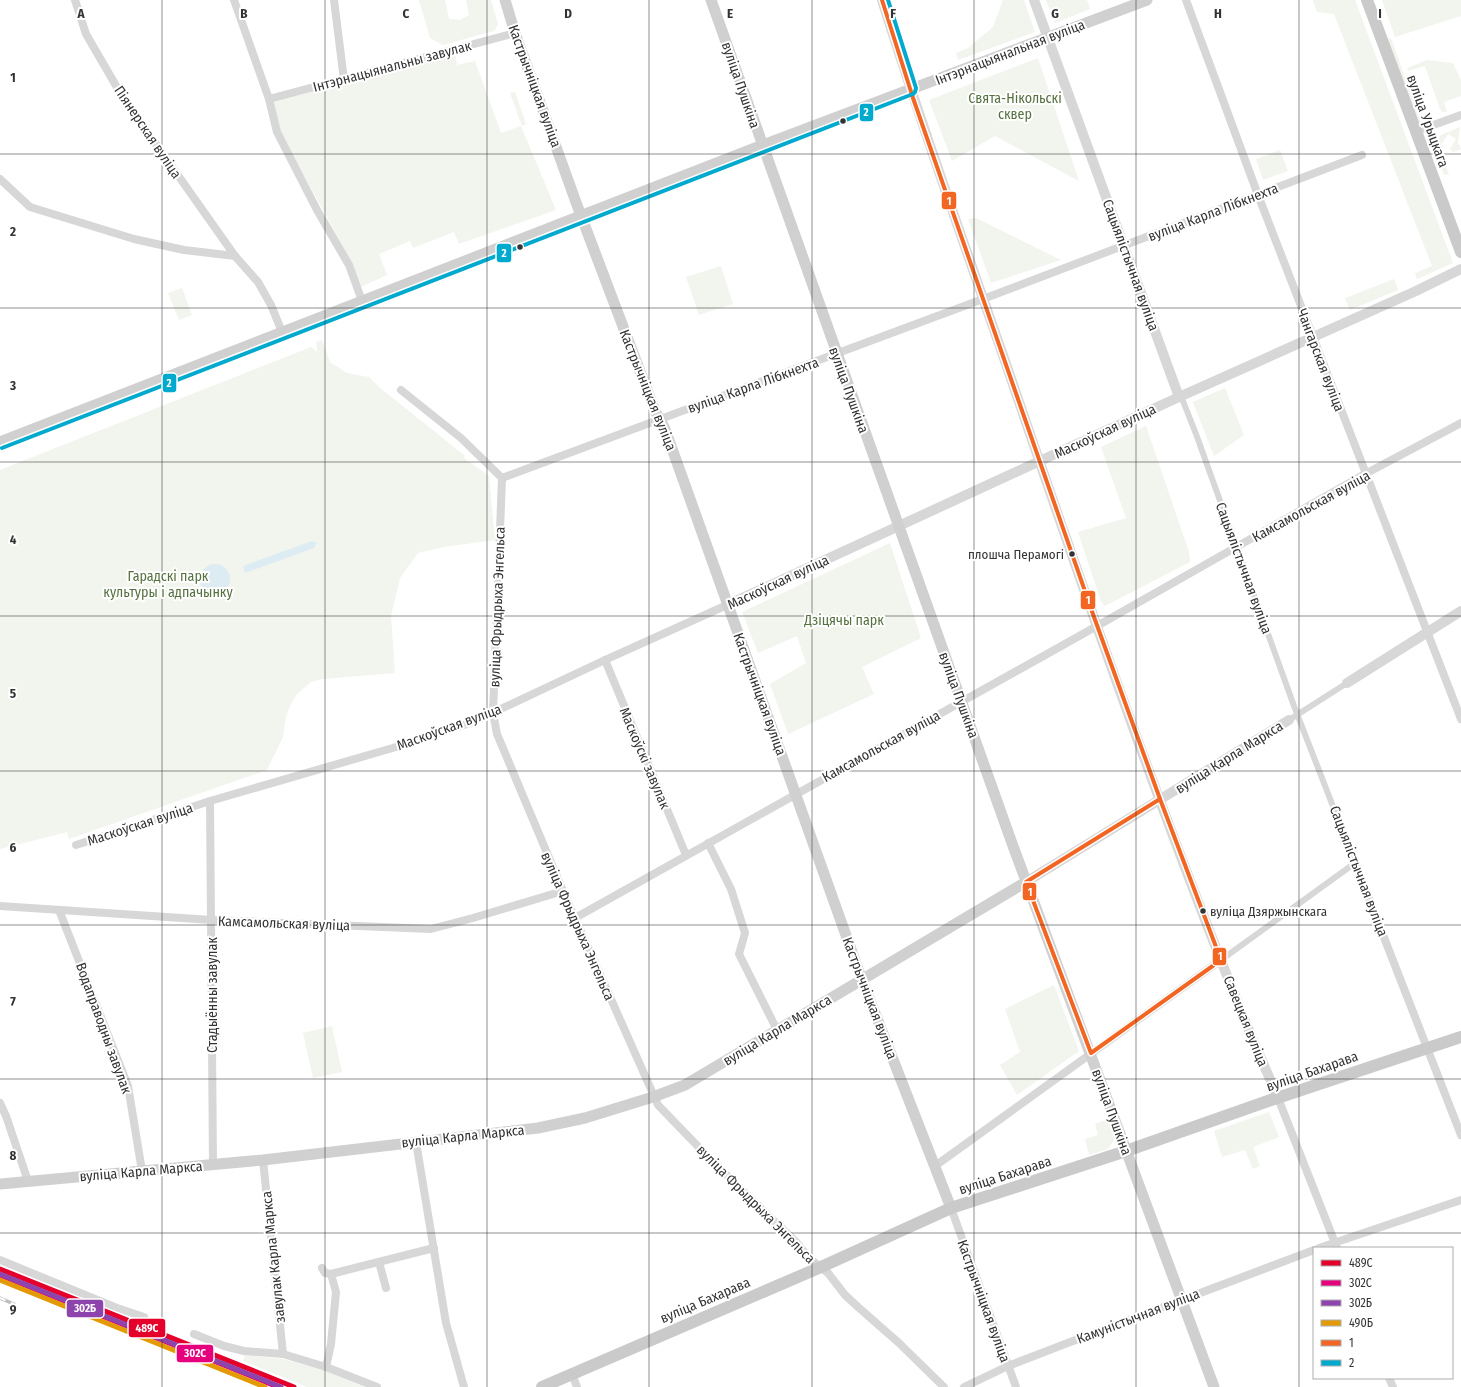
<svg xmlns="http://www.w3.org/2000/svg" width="1461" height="1387" viewBox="0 0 1461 1387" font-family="'Fira Sans Condensed',sans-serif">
<rect width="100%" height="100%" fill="#fff"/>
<g fill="#f1f5ed">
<polygon points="419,0 445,0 449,19 460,20 469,15 466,0 491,0 498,24 494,31 443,45 430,38"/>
<polygon points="1003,0 1024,0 1035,32 958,60 956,53 968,48 993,27"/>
<polygon points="1046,0 1087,0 1090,9 1055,23"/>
<polygon points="1313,0 1355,0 1453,263 1417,279 1415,273 1432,266 1334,14 1317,12"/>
<polygon points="1382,0 1461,0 1461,16 1395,37"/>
<polygon points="1391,38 1423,129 1417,131 1382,41"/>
<polygon points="455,54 457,65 475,61 501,133 521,126 556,210 459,244 454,232 413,248 410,241 379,254 387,275 361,287 348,256 282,135 278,122 274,101"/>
<polygon points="1038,58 1079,181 995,136 952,161 929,100"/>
<polygon points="1427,60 1453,63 1461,80 1461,96 1444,102 1447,112 1442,112 1440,109 1425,66 1408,71 1407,68"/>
<polygon points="515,92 526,124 522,126 510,93"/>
<polygon points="1460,127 1458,143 1461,149 1453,152 1450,149 1456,139 1448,134 1441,145 1444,147 1439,149 1449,174 1444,175 1434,147 1441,135"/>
<polygon points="1280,150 1288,171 1263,180 1256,159"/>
<polygon points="976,218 1061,260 991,283 968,219"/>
<polygon points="721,266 733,304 699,315 686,277"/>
<polygon points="1394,279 1398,290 1350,310 1345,298"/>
<polygon points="182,288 192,315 179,320 168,293"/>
<polygon points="322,340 330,362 347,373 369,377 379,387 465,456 464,458 489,476 495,540 443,547 418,553 400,578 391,616 395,673 323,679 311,682 297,694 290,706 286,717 283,737 267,770 69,839 67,832 0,849 0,470 311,347 317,352 316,342"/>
<polygon points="1225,388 1244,435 1214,456 1193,402"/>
<polygon points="1146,426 1189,552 1190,562 1105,606 1101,602 1078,532 1126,518 1101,447"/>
<polygon points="890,543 921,638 862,667 874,694 788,734 770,684 806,663 797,636 758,653 742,612"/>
<polygon points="1054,985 1079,1051 1017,1095 1000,1065 1020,1052 1005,1009"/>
<polygon points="332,1026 342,1072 313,1078 303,1033"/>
<polygon points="1269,1112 1279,1137 1253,1147 1260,1166 1253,1169 1245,1150 1222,1157 1214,1131"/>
<polygon points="1109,1119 1115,1139 1108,1149 1089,1155 1085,1139 1098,1135 1095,1124"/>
<polygon points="245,1355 283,1359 323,1370 365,1387 307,1387 243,1361"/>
</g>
<g fill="#ddebf3">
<polygon points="312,541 317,543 314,548 245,573 243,566"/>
<circle cx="215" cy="579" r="15"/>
</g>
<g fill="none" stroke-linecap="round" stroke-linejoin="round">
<g stroke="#d7d7d7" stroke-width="6">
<polyline points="1179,397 1183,401 1196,434 1294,706 1355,863 1221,960"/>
<polyline points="1289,720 1347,683"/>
</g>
<g stroke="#d7d7d7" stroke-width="8">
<polyline points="75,0 86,34 122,96 235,256 258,282 271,305 282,332"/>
<polyline points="234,0 269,99 515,33"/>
<polyline points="334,0 344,80"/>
<polyline points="1186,0 1258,195 1461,719"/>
<polyline points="269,99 277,132 317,210 349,265 362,301"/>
<polyline points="1417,131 1461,115"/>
<polyline points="0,179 30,207 134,239 184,250 235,256"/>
<polyline points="401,390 461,438 502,478 493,713 497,734 563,891 658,1105 713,1162 797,1243 810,1259 828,1273 845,1295 858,1307 899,1343 944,1387"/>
<polyline points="502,478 983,299 1362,155"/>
<polyline points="605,660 686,855"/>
<polyline points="210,801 213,1165"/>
<polyline points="708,843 731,889 745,933 739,954 777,1030"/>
<polyline points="76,845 210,801 396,747 473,722 605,660 727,605"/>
<polyline points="1355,863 1461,1135"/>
<polyline points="0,906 212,920 431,929 473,918 563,891"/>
<polyline points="59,910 128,1086 142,1171"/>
<polyline points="575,918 1097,626 1365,474 1461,423"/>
<polyline points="1278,1098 1337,1248"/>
<polyline points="0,1103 6,1116 28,1181"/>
<polyline points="416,1142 446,1323 464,1387"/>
<polyline points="263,1160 283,1354"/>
<polyline points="935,1166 1221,960"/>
<polyline points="951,1208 1016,1387"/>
<polyline points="1319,1248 1461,1200"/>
<polyline points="0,1260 117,1308 144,1317"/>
<polyline points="379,1262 386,1288"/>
<polyline points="322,1268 325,1273 331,1274 434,1248"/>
<polyline points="194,1334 224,1346 244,1351 283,1354 326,1367 377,1387"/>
<polyline points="326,1367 331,1344 336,1292 331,1274"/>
<polyline points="572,1374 577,1387"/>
<polyline points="1389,1378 1393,1387"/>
<polyline points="964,1387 1008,1366 1065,1344 1314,1250"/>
</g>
<g stroke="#d7d7d7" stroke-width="10">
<path d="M 882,0 C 920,121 963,241 1005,361 C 1082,586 1160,812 1250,1033 C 1259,1055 1269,1076 1278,1098"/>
<polyline points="1034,0 1179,397"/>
<polyline points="727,605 1179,397 1416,291 1461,269"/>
<polyline points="1347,683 1461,611"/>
<polyline points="1026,882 1289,720"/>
</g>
<g stroke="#d0d0d0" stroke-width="11">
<polyline points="505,0 515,33 577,205 655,411 665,429 862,980 951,1208"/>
<polyline points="711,0 1013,846 1214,1387"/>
<polyline points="0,442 763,145 1147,0"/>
<polyline points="0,1184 263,1160 538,1128 585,1118 653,1097 685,1085 1026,882"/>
</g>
<g stroke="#cacaca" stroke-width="12">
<polyline points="1367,0 1461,252"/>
<polyline points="542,1387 821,1267 951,1208 1126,1151 1268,1101 1461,1037"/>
</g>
<g stroke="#bebebe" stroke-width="3.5">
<polyline id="rail" points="0,1298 14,1304"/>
</g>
<use href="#rail" stroke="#fff" stroke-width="2" stroke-dasharray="6" stroke-linecap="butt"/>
<g stroke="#fff" stroke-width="7">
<g id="bus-1">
<polyline points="882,0 913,98 1094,617 1160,799"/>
<polygon points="1160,799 1221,960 1091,1053 1026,882"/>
</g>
</g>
<g stroke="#fff" stroke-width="7">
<polyline id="bus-2" points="2,448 913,94 915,92 916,88 888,0"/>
</g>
<use href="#bus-1" stroke="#f26522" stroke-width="4"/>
<use href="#bus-2" stroke="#00a9ce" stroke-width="4"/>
<g stroke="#fff" stroke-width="8">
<polyline id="rail-1" points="0,1269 294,1387"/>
</g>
<g stroke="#fff" stroke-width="8">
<polyline id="rail-2" points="0,1275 278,1387"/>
</g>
<g stroke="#fff" stroke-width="8">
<polyline id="rail-3" points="0,1274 281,1387"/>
</g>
<g stroke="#fff" stroke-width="8">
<polyline id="rail-4" points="0,1280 265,1387"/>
</g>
<use href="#rail-1" stroke="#e4002b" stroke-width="5"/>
<use href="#rail-2" stroke="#e5007d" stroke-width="5"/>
<use href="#rail-3" stroke="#8e44ad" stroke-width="5"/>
<use href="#rail-4" stroke="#e39a05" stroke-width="5"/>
</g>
<path fill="none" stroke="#333" stroke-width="1" stroke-opacity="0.55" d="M 162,0 L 162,1387M 325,0 L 325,1387M 487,0 L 487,1387M 649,0 L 649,1387M 812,0 L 812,1387M 974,0 L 974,1387M 1136,0 L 1136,1387M 1299,0 L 1299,1387M 0,154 L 1461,154M 0,308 L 1461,308M 0,462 L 1461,462M 0,616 L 1461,616M 0,771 L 1461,771M 0,925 L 1461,925M 0,1079 L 1461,1079M 0,1233 L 1461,1233"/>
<g fill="#333" stroke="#fff" stroke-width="1.5">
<circle cx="843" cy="121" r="3.5"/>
<circle cx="520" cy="247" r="3.5"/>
<circle cx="1072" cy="554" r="3.5"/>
<circle cx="1203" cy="911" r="3.5"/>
</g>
<g text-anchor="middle" stroke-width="4" stroke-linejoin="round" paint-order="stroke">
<g font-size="13" fill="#333" stroke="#fff" text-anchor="end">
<text x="1064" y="559">плошча Перамогі</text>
<text x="1210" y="916" text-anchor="start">вуліца Дзяржынскага</text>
</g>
<g font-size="14" fill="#333" stroke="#fff">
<text transform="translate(1010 52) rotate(-21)" y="5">Інтэрнацыянальная вуліца</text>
<text transform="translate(392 66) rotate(-15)" y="5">Інтэрнацыянальны завулак</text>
<text transform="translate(741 85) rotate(71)" y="5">вуліца Пушкіна</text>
<text transform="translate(535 86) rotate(70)" y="5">Кастрычніцкая вуліца</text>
<text transform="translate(1428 121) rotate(70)" y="5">вуліца Урыцкага</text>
<text transform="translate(148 132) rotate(56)" y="5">Піянерская вуліца</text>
<text transform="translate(1213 212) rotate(-21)" y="5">вуліца Карла Лібкнехта</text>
<text transform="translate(1131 265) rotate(70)" y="5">Сацыялістычная вуліца</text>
<text transform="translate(1321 360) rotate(69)" y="5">Чангарская вуліца</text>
<text transform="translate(753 385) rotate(-20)" y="5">вуліца Карла Лібкнехта</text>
<text transform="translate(648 390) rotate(68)" y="5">Кастрычніцкая вуліца</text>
<text transform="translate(849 390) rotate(70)" y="5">вуліца Пушкіна</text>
<text transform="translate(1105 431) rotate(-25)" y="5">Маскоўская вуліца</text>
<text transform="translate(1311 506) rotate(-29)" y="5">Камсамольская вуліца</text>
<text transform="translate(1244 568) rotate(70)" y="5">Сацыялістычная вуліца</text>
<text transform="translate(778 582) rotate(-25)" y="5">Маскоўская вуліца</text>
<text transform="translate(497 607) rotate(-88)" y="5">вуліца Фрыдрыха Энгельса</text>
<text transform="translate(760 694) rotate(70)" y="5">Кастрычніцкая вуліца</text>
<text transform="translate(959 695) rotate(70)" y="5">вуліца Пушкіна</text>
<text transform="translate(449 727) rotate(-20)" y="5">Маскоўская вуліца</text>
<text transform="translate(881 746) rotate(-29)" y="5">Камсамольская вуліца</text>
<text transform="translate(1229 757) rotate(-32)" y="5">вуліца Карла Маркса</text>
<text transform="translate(645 758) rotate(67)" y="5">Маскоўскі завулак</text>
<text transform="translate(140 824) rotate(-18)" y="5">Маскоўская вуліца</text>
<text transform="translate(1359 871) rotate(69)" y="5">Сацыялістычная вуліца</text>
<text transform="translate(284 923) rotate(2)" y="5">Камсамольская вуліца</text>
<text transform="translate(578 926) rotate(66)" y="5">вуліца Фрыдрыха Энгельса</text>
<text transform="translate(212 995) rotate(-90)" y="5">Стадыённы завулак</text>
<text transform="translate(870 998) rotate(69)" y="5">Кастрычніцкая вуліца</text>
<text transform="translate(1246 1021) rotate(68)" y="5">Савецкая вуліца</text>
<text transform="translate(104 1028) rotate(70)" y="5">Водаправодны завулак</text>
<text transform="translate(777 1030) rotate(-31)" y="5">вуліца Карла Маркса</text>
<text transform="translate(1312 1071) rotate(-19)" y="5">вуліца Бахарава</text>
<text transform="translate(1112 1112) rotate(70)" y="5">вуліца Пушкіна</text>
<text transform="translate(463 1136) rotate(-6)" y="5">вуліца Карла Маркса</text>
<text transform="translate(141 1171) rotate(-5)" y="5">вуліца Карла Маркса</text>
<text transform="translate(1005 1175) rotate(-18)" y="5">вуліца Бахарава</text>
<text transform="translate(756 1204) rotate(45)" y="5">вуліца Фрыдрыха Энгельса</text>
<text transform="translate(273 1257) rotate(-96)" y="5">завулак Карла Маркса</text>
<text transform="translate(705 1300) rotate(-23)" y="5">вуліца Бахарава</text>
<text transform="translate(984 1301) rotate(70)" y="5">Кастрычніцкая вуліца</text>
<text transform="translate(1138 1316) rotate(-21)" y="5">Камуністычная вуліца</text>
</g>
<g font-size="14" fill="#56703f" stroke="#fff">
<text x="1015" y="103">Свята-Нікольскі<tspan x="1015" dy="16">сквер</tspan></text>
<text x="168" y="581">Гарадскі парк<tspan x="168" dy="16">культуры і адпачынку</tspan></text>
<text x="844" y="625">Дзіцячы парк</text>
</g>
</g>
<g font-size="13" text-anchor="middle" font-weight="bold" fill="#333" stroke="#fff" stroke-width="4" stroke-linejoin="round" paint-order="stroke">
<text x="81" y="18">A</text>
<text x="244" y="18">B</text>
<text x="406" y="18">C</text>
<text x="568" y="18">D</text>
<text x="730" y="18">E</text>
<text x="893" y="18">F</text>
<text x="1055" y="18">G</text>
<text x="1218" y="18">H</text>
<text x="1380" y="18">I</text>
<text x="13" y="82">1</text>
<text x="13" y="236">2</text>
<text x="13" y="390">3</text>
<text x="13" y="544">4</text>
<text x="13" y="698">5</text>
<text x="13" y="852">6</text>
<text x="13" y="1006">7</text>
<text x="13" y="1160">8</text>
<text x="13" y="1314">9</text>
</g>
<g stroke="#fff" stroke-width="1.5">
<rect x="859" y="103" width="15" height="19" rx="4" fill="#00a9ce"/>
<rect x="941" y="191" width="16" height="19" rx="4" fill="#f26522"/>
<rect x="496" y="243" width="16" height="20" rx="4" fill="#00a9ce"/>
<rect x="162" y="373" width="15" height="20" rx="4" fill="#00a9ce"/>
<rect x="1080" y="590" width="16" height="20" rx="4" fill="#f26522"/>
<rect x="1022" y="882" width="15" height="19" rx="4" fill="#f26522"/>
<rect x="1212" y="947" width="15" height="19" rx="4" fill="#f26522"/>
<rect x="66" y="1299" width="38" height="19" rx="4" fill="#8e44ad"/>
<rect x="128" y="1318" width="38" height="20" rx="4" fill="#e4002b"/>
<rect x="176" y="1344" width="38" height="19" rx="4" fill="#e5007d"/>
</g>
<g font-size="11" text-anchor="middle" font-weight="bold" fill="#fff">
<text x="866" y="116">2</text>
<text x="949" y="205">1</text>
<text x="504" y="257">2</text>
<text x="169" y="387">2</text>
<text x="1088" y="604">1</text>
<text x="1030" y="896">1</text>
<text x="1220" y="960">1</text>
<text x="85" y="1312">302Б</text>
<text x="147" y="1332">489С</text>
<text x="195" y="1357">302С</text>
</g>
<rect x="1313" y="1247" width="140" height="132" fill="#ffffff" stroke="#adadad"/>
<rect x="1321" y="1260" width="20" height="6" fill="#e4002b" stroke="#adadad"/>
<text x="1349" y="1267" font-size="12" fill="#333333">489С</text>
<rect x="1321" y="1280" width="20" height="6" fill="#e5007d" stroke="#adadad"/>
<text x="1349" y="1287" font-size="12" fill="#333333">302С</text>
<rect x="1321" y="1300" width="20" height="6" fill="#8e44ad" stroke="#adadad"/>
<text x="1349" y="1307" font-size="12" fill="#333333">302Б</text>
<rect x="1321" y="1320" width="20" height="6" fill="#e39a05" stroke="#adadad"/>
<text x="1349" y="1327" font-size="12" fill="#333333">490Б</text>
<rect x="1321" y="1340" width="20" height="6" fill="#f26522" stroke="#adadad"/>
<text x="1349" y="1347" font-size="12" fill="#333333">1</text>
<rect x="1321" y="1360" width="20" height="6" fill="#00a9ce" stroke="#adadad"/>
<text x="1349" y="1367" font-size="12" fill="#333333">2</text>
</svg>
